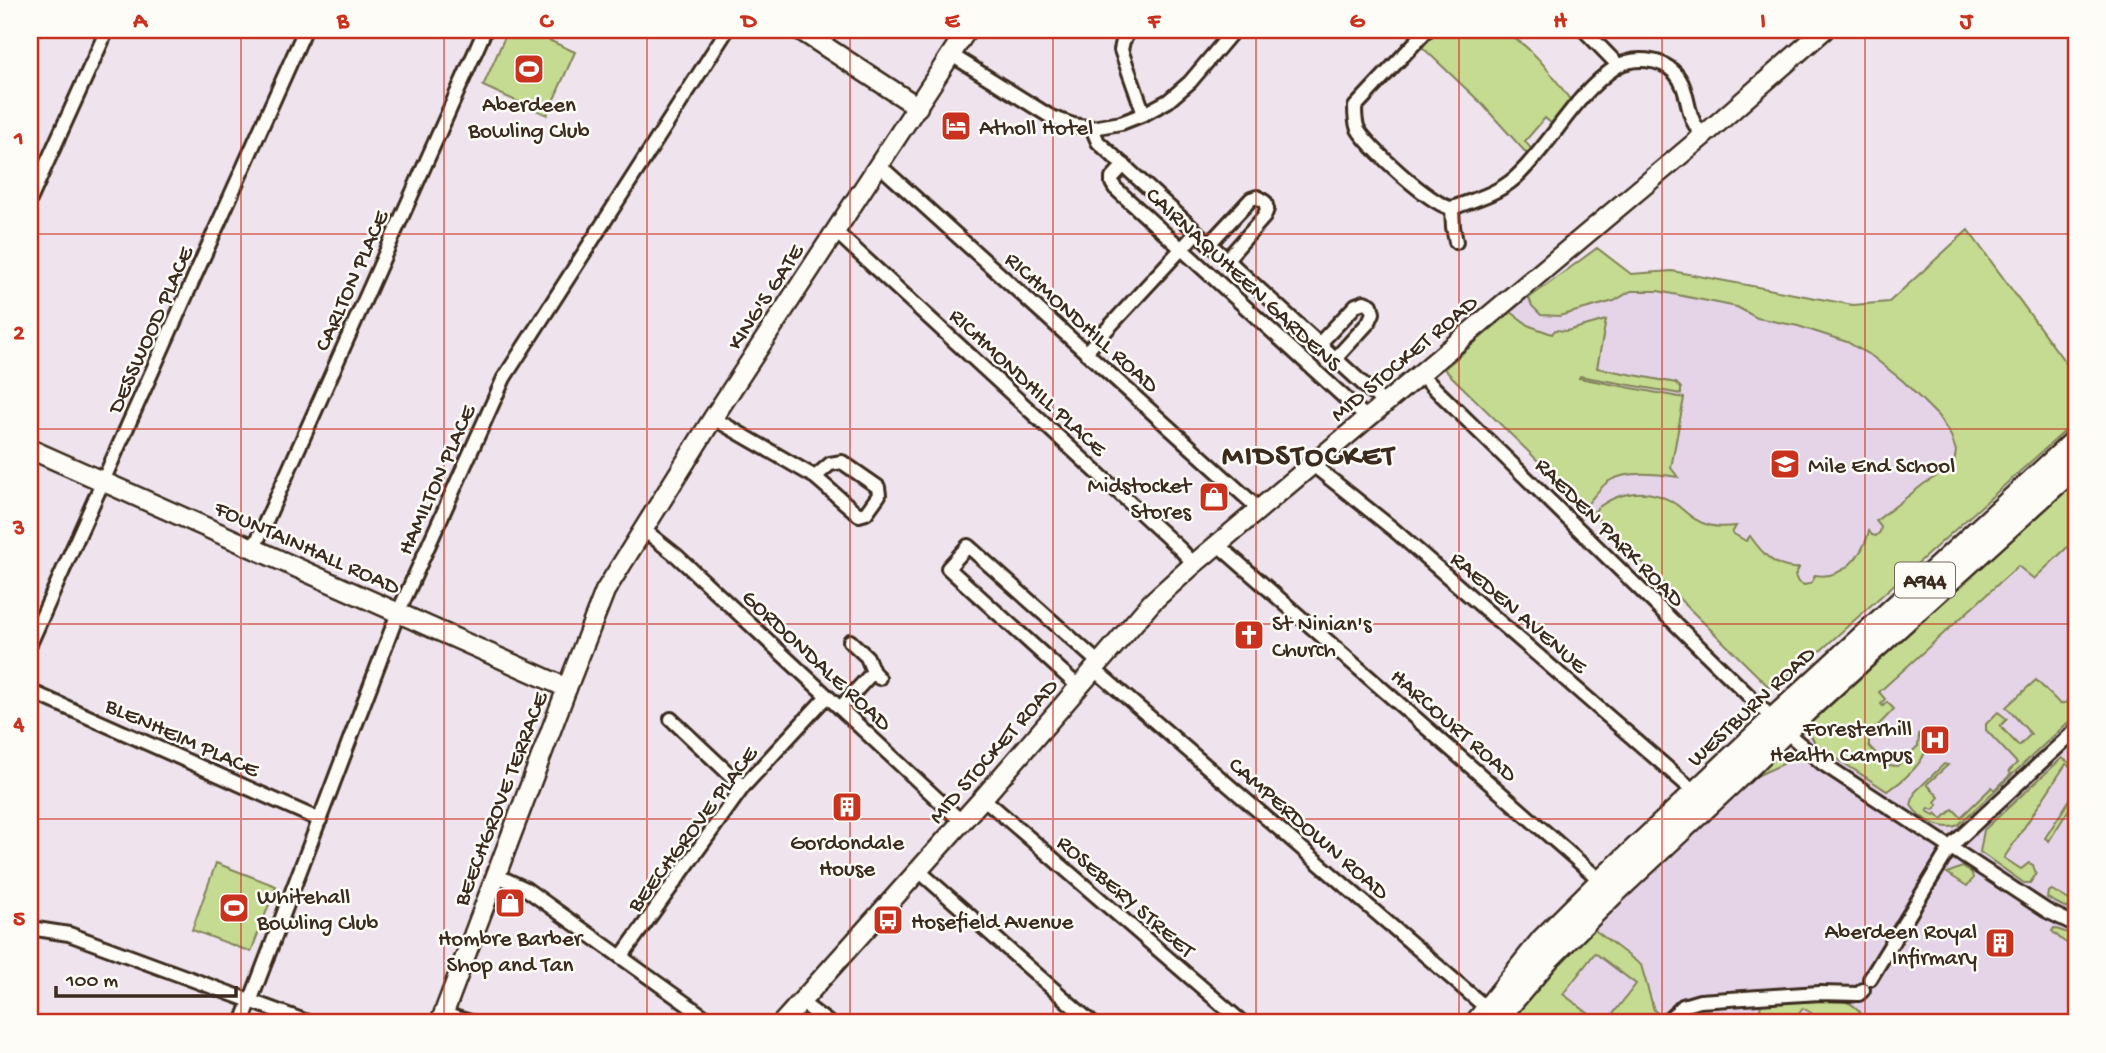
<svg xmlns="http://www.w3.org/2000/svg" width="2106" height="1053" viewBox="0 0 2106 1053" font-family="'Gochi Hand',sans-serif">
<rect width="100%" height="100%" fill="#efe4ee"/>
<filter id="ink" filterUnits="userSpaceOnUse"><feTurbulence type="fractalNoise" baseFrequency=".0143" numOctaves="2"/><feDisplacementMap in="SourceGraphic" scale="14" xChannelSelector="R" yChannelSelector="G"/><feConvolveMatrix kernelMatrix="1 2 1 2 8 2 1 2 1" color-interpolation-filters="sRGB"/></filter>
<g filter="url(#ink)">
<g fill="#e5d4e8">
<polygon points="1968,230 2076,377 2076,421 1808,662 1769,687 1444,369 1521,304 1597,248 1631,274 1672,271 1853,305 1889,302"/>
<polygon points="2076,480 2076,1023 1507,1023 1546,976 1750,772 1855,684"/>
</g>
<g fill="#c5db91" stroke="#808258" stroke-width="2">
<polygon points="508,30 527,30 575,52 547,115 483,86"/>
<path d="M 1436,30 C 1450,30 1486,27 1497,30 C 1528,39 1553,76 1571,101 L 1553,125 L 1545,118 L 1525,141 L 1532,150 L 1528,155 L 1481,103 L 1421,46 Z"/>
<path d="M 1968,230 L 2076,377 L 2076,421 L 1808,662 L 1769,687 L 1592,513 C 1615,491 1649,485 1677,505 C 1687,513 1695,522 1709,525 C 1718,528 1727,527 1736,526 L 1732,533 L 1746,541 L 1750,536 C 1762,553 1776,570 1799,568 L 1795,576 L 1798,582 L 1804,585 C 1811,584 1813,582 1815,575 C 1842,580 1863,556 1869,531 L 1872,535 L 1876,536 L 1880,532 L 1881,527 L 1876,521 L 1925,483 L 1951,468 L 1954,464 L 1956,451 L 1951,436 L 1938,416 L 1903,381 L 1873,357 L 1847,342 L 1798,326 L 1757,318 L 1737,307 L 1658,291 L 1631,291 L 1614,301 L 1559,316 L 1541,315 L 1532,306 L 1529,298 L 1597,248 L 1631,274 L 1672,271 L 1853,305 L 1889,302 Z"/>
<path d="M 1511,312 L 1530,326 L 1552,334 L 1555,330 L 1567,331 L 1606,320 L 1597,368 L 1676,383 L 1681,388 L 1681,394 L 1580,376 L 1579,378 L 1684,398 L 1671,468 L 1678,477 C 1658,474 1628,470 1609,481 C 1600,487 1592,499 1585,507 L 1444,369 Z"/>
<path d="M 2068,488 L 2076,496 L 2076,539 L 2034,579 L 2018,566 L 1879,692 L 1885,699 L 1881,704 L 1883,706 L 1887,702 L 1894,709 L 1869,735 L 1869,746 L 1887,765 L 1897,766 L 1918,746 L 1919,735 L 1926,748 C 1924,763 1900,784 1887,791 L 1816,745 L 1809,732 L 1810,724 Z"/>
<path d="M 2036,680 L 2060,704 L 2067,702 L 2070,705 L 2076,699 L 2076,715 L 1958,825 C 1943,832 1919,819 1911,805 L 1915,792 L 1944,764 L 1948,765 L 1927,784 L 1939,797 L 1935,802 L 1938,805 L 1933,810 L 1929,808 L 1927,811 L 1934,815 L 1936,813 L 1942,819 L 1953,809 L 1961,817 L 1992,787 L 1995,790 L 2011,774 L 2009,771 L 2017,763 L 1986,730 L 1986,724 L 1998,712 L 2007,719 L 2000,726 L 2019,746 L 2031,734 L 2006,707 Z"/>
<polygon points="1785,754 1796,758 1752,778 1777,755"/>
<polygon points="2062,758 2076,767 2076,770 2066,764 2004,858 2021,869 2029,863 2033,865 2036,874 2030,883 2024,883 1980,852 1984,830"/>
<polygon points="2076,790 2076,798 2049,841 2045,838"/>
<polygon points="216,863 276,886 251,952 192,930"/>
<polygon points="1962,867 1972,873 1973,879 1967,886 1947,873"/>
<polygon points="2052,890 2076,904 2076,913 2047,898 2048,892"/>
<polygon points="1592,928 1641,965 1654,1010 1657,1013 1655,1016 1661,1020 1659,1023 1606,1023 1636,984 1595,953 1563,994 1601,1023 1507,1023 1546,976"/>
<polygon points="2054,928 2076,936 2076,949 2062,940 2052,931"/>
<path d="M 1839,1000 C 1853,1002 1861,1010 1866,1023 L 1819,1023 L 1821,1019 L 1803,1008 L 1796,1018 L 1799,1020 L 1797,1023 L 1758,1023 L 1761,1004 Z"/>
<polygon points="1707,1011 1713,1013 1715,1020 1712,1023 1680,1023 1692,1015"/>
</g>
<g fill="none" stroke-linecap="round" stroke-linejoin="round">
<g stroke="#3b2a1e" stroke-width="18">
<g id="street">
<polyline points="1130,30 1123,41 1121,50 1144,114"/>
<path d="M 1427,30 L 1355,107 C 1355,114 1355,123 1358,129 C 1367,146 1433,207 1452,208 C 1473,200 1497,194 1515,178 C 1552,144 1574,95 1616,67 C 1633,56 1661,58 1675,73 C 1687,86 1686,103 1692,118 C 1694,125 1699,130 1703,136"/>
<polyline points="1584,30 1618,65"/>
<polyline points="950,54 1051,117 1073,125 1092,128 1121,123 1144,114 1168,101 1190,82 1234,30"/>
<polyline points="1092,128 1098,142 1385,404"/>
<polyline points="879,165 1259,509"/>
<polyline points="1124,165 1112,178 1112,183 1115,188 1368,419"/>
<polyline points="30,200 107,30"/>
<polyline points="1452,208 1453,227 1456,242"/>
<polyline points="835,231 1180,549 1194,564"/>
<polyline points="1209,244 1251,199 1257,197 1265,202 1267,209 1264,217 1227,259"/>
<polyline points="1320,343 1356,305 1364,302 1371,305 1373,313 1369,322 1336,358"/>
<polyline points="1086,352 1197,232"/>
<polyline points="1420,374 1785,731 1822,763 2047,911 2074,924"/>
<polyline points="713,418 815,477 859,515 866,513 879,495 878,487 842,462 830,464 815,477"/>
<polyline points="1313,465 1393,529 1696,793"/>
<polyline points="643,529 677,556 962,822"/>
<polyline points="1217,544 1601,881"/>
<polyline points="254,548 485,30"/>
<polyline points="850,641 867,657 873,672 879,678"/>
<polyline points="30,644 305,30"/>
<polyline points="1094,669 1491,1012"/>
<polyline points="1079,687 948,568 968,546 1099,663"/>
<polyline points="30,691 320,820"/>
<polyline points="840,708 873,672"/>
<polyline points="671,719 743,787"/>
<polyline points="983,798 1243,1023"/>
<polyline points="919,871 1092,1023"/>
<polyline points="496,875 526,889 713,1023"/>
<polyline points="30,928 69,934 310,1023"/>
<polyline points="621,957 743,787 827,696"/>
<polyline points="1870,979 1951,846 2076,730"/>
<polyline points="801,1002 829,1023"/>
<polyline points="443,1014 474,1023"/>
<polyline points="242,1023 398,613 504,378 727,30"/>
<polyline points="1665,1023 1683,1006 1700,1001 1819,993 1859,994 1863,990"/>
</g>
</g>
<g stroke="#3b2a1e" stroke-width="23">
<g id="secondary">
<polyline points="800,30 918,107"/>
<polyline points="30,449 567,688"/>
<polyline points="440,1023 567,688 605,591 713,418 967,30"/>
<polyline points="782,1023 983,798 1152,602 1194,564 1703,136 1824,30"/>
</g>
</g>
<g stroke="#3b2a1e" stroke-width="26">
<g id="primary">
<polyline points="1476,1023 1542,940 1601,881 1773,719 2076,440"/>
<polyline points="1494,1023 1548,959 1612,895 1753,763 1810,707 2076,466"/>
</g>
</g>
<use href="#street" stroke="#fdfcf7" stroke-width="12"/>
<use href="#secondary" stroke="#fdfcf7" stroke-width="18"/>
<use href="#primary" stroke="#fdfcf7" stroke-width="21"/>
</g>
</g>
<path fill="none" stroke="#c8321e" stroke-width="2" stroke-opacity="0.55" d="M 241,30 L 241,1023M 444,30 L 444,1023M 647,30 L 647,1023M 850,30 L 850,1023M 1053,30 L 1053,1023M 1256,30 L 1256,1023M 1459,30 L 1459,1023M 1662,30 L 1662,1023M 1865,30 L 1865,1023M 30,234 L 2076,234M 30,429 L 2076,429M 30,624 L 2076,624M 30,819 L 2076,819"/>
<defs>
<g id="stadium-square" transform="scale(1.575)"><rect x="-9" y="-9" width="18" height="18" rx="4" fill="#c8321e" stroke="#fdfcf7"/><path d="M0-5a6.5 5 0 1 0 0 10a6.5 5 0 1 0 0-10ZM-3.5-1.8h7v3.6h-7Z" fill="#fff"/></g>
<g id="hotel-square" transform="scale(1.575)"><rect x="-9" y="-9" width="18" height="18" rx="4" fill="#c8321e" stroke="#fdfcf7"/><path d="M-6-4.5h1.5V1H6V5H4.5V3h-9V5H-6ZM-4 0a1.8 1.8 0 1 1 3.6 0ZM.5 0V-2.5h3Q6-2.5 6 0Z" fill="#fff"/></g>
<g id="school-square" transform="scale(1.575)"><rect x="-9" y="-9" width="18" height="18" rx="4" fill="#c8321e" stroke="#fdfcf7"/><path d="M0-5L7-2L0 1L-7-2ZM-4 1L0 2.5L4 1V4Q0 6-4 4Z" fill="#fff"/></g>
<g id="shop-square" transform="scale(1.575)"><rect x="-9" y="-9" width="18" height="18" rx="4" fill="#c8321e" stroke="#fdfcf7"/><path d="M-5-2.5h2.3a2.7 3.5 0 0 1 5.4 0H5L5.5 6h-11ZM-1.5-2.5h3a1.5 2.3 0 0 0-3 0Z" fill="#fff"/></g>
<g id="church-square" transform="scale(1.575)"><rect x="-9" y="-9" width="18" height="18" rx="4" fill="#c8321e" stroke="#fdfcf7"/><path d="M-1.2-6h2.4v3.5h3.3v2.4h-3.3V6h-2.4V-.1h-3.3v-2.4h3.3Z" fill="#fff"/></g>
<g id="hospital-square" transform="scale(1.575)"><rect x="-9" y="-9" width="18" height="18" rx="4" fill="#c8321e" stroke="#fdfcf7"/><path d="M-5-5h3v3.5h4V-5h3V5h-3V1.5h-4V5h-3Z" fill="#fff"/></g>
<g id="building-square" transform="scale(1.575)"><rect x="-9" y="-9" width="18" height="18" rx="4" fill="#c8321e" stroke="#fdfcf7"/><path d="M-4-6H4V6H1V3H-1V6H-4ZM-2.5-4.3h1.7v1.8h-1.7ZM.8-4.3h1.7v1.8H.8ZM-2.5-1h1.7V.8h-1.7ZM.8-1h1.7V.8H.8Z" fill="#fff"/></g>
<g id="bus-square" transform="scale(1.575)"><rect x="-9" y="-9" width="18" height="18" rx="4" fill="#c8321e" stroke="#fdfcf7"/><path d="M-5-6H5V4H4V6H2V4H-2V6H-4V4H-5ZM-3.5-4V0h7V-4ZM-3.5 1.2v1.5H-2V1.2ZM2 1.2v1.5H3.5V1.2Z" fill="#fff"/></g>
</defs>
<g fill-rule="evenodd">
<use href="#stadium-square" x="529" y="69"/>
<use href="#hotel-square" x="956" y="126"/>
<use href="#school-square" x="1785" y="464"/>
<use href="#shop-square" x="1214" y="497"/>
<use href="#church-square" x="1249" y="635"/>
<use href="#hospital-square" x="1935" y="740"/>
<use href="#building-square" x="847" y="807"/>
<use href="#shop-square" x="510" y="903"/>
<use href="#stadium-square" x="234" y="908"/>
<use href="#bus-square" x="888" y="920"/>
<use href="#building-square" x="2000" y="943"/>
</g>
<g text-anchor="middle" stroke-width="5" stroke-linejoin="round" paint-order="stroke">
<rect fill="#fdfcf7" stroke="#75695f" stroke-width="2" x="1895" y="562.5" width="60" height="35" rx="5"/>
<g font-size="21" font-weight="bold" fill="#3b2a1e">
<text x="1925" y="587">A944</text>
</g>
<g font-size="23" fill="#3b2a1e" stroke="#fdfcf7" text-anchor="start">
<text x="529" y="111" text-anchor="middle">Aberdeen<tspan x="529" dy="26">Bowling Club</tspan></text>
<text x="979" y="134">Atholl Hotel</text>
<text x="1808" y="472">Mile End School</text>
<text x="1191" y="492" text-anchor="end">Midstocket<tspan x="1191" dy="26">Stores</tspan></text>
<text x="1272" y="630">St Ninian's<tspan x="1272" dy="26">Church</tspan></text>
<text x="1912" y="735" text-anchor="end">Foresterhill<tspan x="1912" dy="26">Health Campus</tspan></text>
<text x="847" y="849" text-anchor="middle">Gordondale<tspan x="847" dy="26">House</tspan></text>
<text x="257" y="903">Whitehall<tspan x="257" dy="26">Bowling Club</tspan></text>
<text x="911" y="928">Hosefield Avenue</text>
<text x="1977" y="938" text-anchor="end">Aberdeen Royal<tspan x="1977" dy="26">Infirmary</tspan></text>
<text x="510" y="945" text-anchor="middle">Hombre Barber<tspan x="510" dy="26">Shop and Tan</tspan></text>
</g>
<g font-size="23" fill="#3b2a1e" stroke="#fdfcf7">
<text transform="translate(1245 278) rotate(43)" y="8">CAIRNAQUHEEN GARDENS</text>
<text transform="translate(350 280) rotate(-66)" y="8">CARLTON PLACE</text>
<text transform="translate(764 296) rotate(-57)" y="8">KING'S GATE</text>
<text transform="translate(1083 321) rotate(42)" y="8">RICHMONDHILL ROAD</text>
<text transform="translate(149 329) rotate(-66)" y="8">DESSWOOD PLACE</text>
<text transform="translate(1403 357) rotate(-40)" y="8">MID STOCKET ROAD</text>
<text transform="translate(1029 381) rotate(43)" y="8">RICHMONDHILL PLACE</text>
<text transform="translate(435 479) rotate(-66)" y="8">HAMILTON PLACE</text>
<text transform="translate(1611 531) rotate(45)" y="8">RAEDEN PARK ROAD</text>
<text transform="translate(308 546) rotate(24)" y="8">FOUNTAINHALL ROAD</text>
<text transform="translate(1520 611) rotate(41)" y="8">RAEDEN AVENUE</text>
<text transform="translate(818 659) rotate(43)" y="8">GORDONDALE ROAD</text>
<text transform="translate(1750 705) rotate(-43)" y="8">WESTBURN ROAD</text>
<text transform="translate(1455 724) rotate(41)" y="8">HARCOURT ROAD</text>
<text transform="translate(183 736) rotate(24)" y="8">BLENHEIM PLACE</text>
<text transform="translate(992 750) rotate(-49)" y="8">MID STOCKET ROAD</text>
<text transform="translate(499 798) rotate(-69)" y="8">BEECHGROVE TERRACE</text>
<text transform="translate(1310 827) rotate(41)" y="8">CAMPERDOWN ROAD</text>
<text transform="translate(691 828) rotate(-53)" y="8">BEECHGROVE PLACE</text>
<text transform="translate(1127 895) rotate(41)" y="8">ROSEBERY STREET</text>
</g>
<g font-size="30" font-weight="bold" letter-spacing="2" fill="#3b2a1e" stroke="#fdfcf7">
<text x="1309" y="464">MIDSTOCKET</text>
</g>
</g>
<rect width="2106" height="1053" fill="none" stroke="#fdfcf7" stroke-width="77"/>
<path d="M56 986v10h180v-10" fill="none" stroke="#3b2a1e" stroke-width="3.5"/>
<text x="66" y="986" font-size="21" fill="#3b2a1e" stroke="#fdfcf7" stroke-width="5" paint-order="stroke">100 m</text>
<rect x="38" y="38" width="2030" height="976" fill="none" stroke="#c8321e" stroke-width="2.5"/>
<g font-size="23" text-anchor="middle" font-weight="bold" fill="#c8321e">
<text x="140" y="27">A</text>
<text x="343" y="27">B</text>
<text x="546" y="27">C</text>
<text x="749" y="27">D</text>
<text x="952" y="27">E</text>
<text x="1154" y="27">F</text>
<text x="1357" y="27">G</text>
<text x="1560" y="27">H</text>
<text x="1763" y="27">I</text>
<text x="1966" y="27">J</text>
<text x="19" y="144">1</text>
<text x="19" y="339">2</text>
<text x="19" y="534">3</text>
<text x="19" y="730">4</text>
<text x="19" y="925">5</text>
</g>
</svg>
